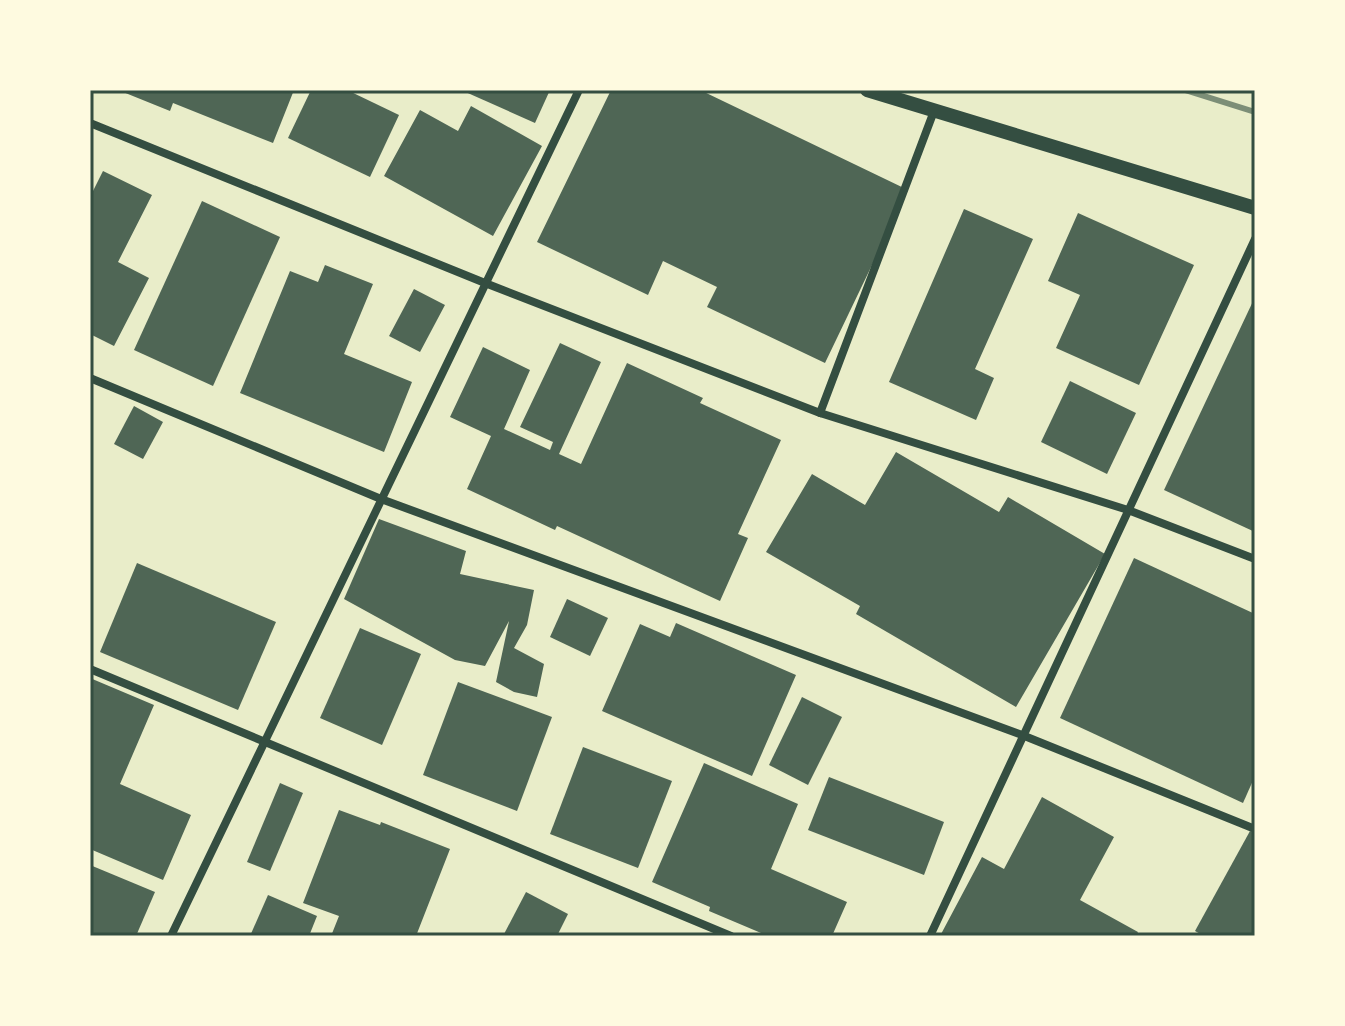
<svg xmlns="http://www.w3.org/2000/svg" width="1345" height="1026" viewBox="0 0 1345 1026" font-family="Poppins,sans-serif">
<rect width="100%" height="100%" fill="#e9edc9"/>
<g fill="#4f6655">
<polygon points="118,90 294,90 273,143 173,103 170,111"/>
<polygon points="311,90 347,90 399,115 370,177 288,138"/>
<polygon points="461,90 550,90 535,123"/>
<polygon points="611,90 700,90 908,190 825,363 707,307 717,287 663,261 648,295 537,242"/>
<polygon points="471,106 542,146 493,236 384,176 420,110 458,131"/>
<polygon points="103,171 152,195 118,262 149,278 114,346 90,334 90,197"/>
<polygon points="202,201 280,237 213,386 134,350"/>
<polygon points="964,209 1033,239 975,369 994,378 976,420 889,382"/>
<polygon points="1078,213 1194,265 1139,385 1056,348 1080,295 1048,281"/>
<polygon points="325,265 373,284 344,354 412,382 384,452 240,393 290,271 318,282"/>
<polygon points="414,289 445,305 420,352 389,336"/>
<polygon points="1255,297 1255,532 1164,490"/>
<polygon points="560,343 601,362 559,454 581,464 627,363 703,398 700,403 781,440 738,534 748,538 720,601 557,526 555,530 467,489 491,436 450,417 483,347 530,370 504,429 550,450 553,442 520,427"/>
<polygon points="1070,381 1136,413 1107,474 1041,442"/>
<polygon points="134,406 163,422 143,459 114,444"/>
<polygon points="896,452 999,512 1008,497 1105,554 1016,707 856,614 860,606 766,552 812,474 865,505"/>
<polygon points="379,519 466,551 460,574 534,590 527,625 514,648 544,664 537,697 514,692 496,682 509,621 485,666 455,660 344,599"/>
<polygon points="1134,558 1255,614 1255,776 1243,803 1060,718"/>
<polygon points="137,563 276,622 238,710 100,652"/>
<polygon points="567,599 608,618 590,656 550,637"/>
<polygon points="676,623 796,675 752,776 602,711 640,624 670,637"/>
<polygon points="360,628 421,654 382,745 320,718"/>
<polygon points="90,678 154,705 120,784 191,815 163,880 90,849"/>
<polygon points="458,682 552,717 517,811 423,775"/>
<polygon points="802,697 842,717 808,785 769,765"/>
<polygon points="583,747 672,781 638,868 550,834"/>
<polygon points="704,763 798,804 771,869 847,902 832,936 768,936 709,911 710,907 652,882"/>
<polygon points="829,777 944,822 924,875 808,830"/>
<polygon points="280,783 303,793 270,871 247,862"/>
<polygon points="1042,797 1114,837 1080,900 1138,932 1136,936 940,936 982,857 1004,869"/>
<polygon points="339,810 380,825 381,822 450,849 416,936 331,936 339,916 303,903"/>
<polygon points="1250,831 1255,834 1255,936 1204,936 1195,931"/>
<polygon points="90,865 155,892 136,936 90,936"/>
<polygon points="526,892 568,914 557,936 503,936"/>
<polygon points="268,895 317,916 309,936 250,936"/>
</g>
<g fill="none" stroke-linecap="round" stroke-linejoin="round">
<g stroke="#344e41" stroke-width="8">
<polyline points="90,123 485,283 820,413 1128,510 1255,559"/>
<polyline points="90,378 381,499 1022,735 1255,829"/>
<polyline points="820,413 934,111"/>
<polyline points="90,669 731,936"/>
<polyline points="171,936 579,90"/>
<polyline points="930,936 1255,239"/>
</g>
<polyline stroke="#344e41" stroke-width="14" points="867,90 1255,208"/>
<polyline stroke="#7c8e77" stroke-width="6" points="1185,90 1255,112"/>
</g>
<rect width="1345" height="1026" fill="none" stroke="#fefae0" stroke-width="184"/>
<rect x="92" y="92" width="1161" height="842" fill="none" stroke="#344e41" stroke-width="3"/>
</svg>
